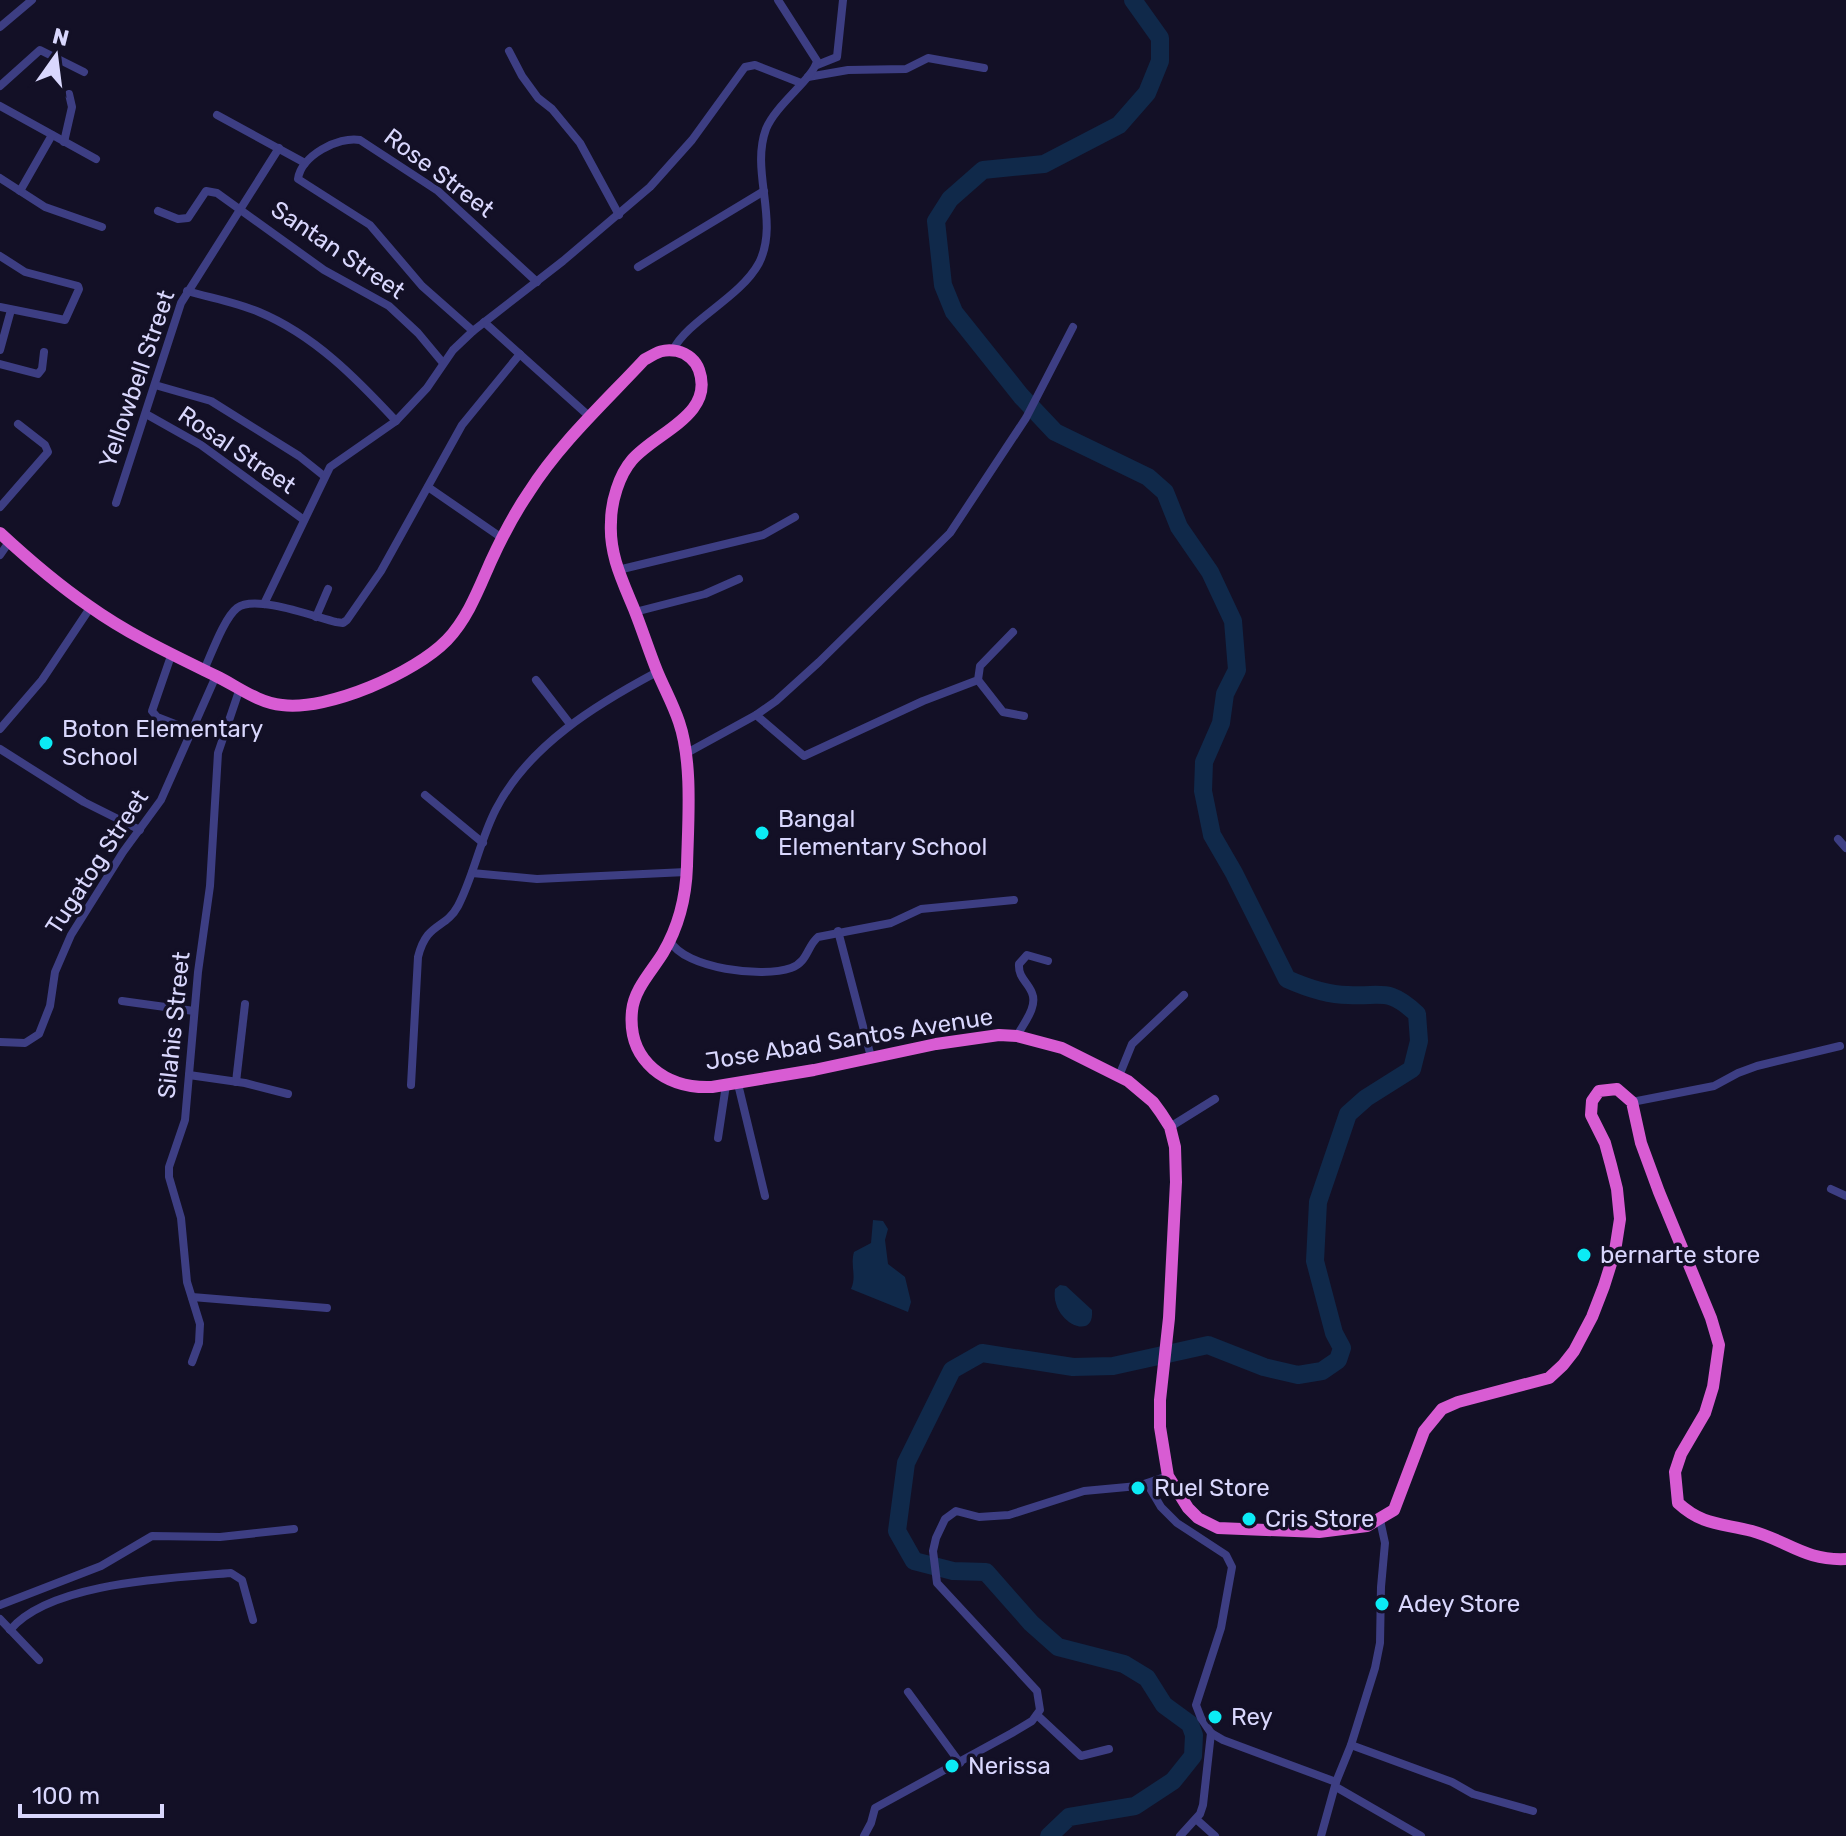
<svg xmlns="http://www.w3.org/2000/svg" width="1846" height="1836" viewBox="0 0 1846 1836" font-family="Rubik,sans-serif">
<rect width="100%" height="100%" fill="#131026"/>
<g fill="#10294a">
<path d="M 873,1220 L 883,1221 L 888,1229 L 885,1240 L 888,1264 L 905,1277 L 911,1302 L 908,1312 L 851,1289 C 857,1276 850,1266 854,1252 L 871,1243 Z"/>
<path d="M 1060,1285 L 1066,1286 L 1092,1310 C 1095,1343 1050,1322 1055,1289 Z"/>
</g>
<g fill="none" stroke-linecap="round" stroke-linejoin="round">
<path stroke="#10294a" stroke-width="18" d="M 1049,1836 L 1069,1817 L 1135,1806 L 1173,1781 L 1193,1756 L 1194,1735 L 1190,1724 L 1164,1705 L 1147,1678 L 1124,1664 L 1058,1647 L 1031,1623 L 986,1572 L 953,1571 L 914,1561 L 897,1531 L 906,1463 L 952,1370 L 982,1353 L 1073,1367 L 1113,1366 L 1208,1345 L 1264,1367 L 1298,1375 L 1322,1371 L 1338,1360 L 1342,1348 L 1334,1333 L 1315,1261 L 1318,1202 L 1348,1114 L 1366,1098 L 1412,1069 L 1419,1041 L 1417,1014 C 1388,987 1383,997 1348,995 C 1328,995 1305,987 1287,979 L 1234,873 L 1212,835 L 1203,791 L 1204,762 L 1221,723 L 1225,694 L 1237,670 L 1233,621 L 1210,572 L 1179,527 L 1165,492 L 1148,477 L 1055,432 L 1021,396 L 954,312 L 943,285 L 936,221 L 950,199 L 983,170 L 1044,164 L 1119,125 L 1147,93 L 1160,61 L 1160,38 L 1133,0"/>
<g stroke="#3d3e83" stroke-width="8">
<polyline points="0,27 32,0"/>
<polyline points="509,51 522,76 538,98 552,109 580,143 619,215"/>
<polyline points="817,65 837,57 843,0"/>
<polyline points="808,77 848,70 906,69 928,58 984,68"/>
<polyline points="0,86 40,50 84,72"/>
<polyline points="0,106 96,159"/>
<polyline points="217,115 305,163"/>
<polyline points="64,142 72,107 69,94"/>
<polyline points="0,178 45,207 102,227"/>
<polyline points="20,191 52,135"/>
<polyline points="158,211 178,219 188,218 206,191 217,193 324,270 389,306 418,333 443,363"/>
<polyline points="0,256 25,272 78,286 79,289 65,320 0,307"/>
<polyline points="638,267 764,191"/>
<path d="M 187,291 C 211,298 236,302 259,312 C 314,335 356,378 396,421"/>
<polyline points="484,322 590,417"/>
<path d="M 473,331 L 422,286 L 370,225 L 298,179 C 301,156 338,136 360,140 L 438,191 L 537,282"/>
<polyline points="0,350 11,310"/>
<path d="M 673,350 C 688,320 740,298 759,263 C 780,221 750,172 766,129 C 776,104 813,79 817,61 L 778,0"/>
<polyline points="0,364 38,374 42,369 44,352"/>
<polyline points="155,385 211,401 299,456 324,476"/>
<polyline points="146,414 201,445 304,520"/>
<polyline points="428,487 502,538"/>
<polyline points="116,503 181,303 279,148"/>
<polyline points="0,507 48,452 45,445 18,424"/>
<polyline points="0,555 9,542"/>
<polyline points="618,570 763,535 795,517"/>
<polyline points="264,604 330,467 396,421 427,388 453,350 473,331 563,261 650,187 692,140 745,67 755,65 801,83"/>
<polyline points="635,612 705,594 739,579"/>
<polyline points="316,617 328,589"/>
<polyline points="172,653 152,711 157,717 193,731"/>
<path d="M 204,670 C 211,655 224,618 237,608 C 255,594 315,617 336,622 L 343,623 L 347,620 L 381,571 L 462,425 L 520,354"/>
<polyline points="536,680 570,724"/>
<polyline points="978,680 1003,712 1024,716"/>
<polyline points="756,715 804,756 923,701 978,680 980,666 1013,632"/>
<polyline points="0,729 42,680 90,608"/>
<polyline points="0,749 84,802 140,830"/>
<polyline points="685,754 756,715 776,701 819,662 950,533 1026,418 1073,327"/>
<polyline points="425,795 483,843"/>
<polyline points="1838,839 1846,848"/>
<polyline points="472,873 537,879 686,872"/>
<polyline points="838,931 871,1057"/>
<path d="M 670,941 C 685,969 763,978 791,968 C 808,962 807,946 818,937 L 891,923 L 921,909 L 1014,900"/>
<polyline points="122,1001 194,1011"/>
<path d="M 1017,1036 C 1023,1024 1038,1007 1032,993 C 1028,982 1018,978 1019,964 L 1027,955 L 1048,961"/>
<polyline points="0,1042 25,1043 39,1034 50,1006 55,972 71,935 123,852 161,800 216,676"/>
<polyline points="189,1075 245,1083 288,1094"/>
<polyline points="1119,1076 1132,1044 1184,995"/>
<polyline points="236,1082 245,1004"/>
<polyline points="738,1084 765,1196"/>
<path d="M 411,1085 L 418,957 C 427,921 445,930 458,906 C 474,875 480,840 496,809 C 529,745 597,704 657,672"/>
<polyline points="1632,1102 1714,1086 1738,1073 1757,1066 1840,1046"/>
<polyline points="1170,1127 1215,1099"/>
<polyline points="718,1138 726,1085"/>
<polyline points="1831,1189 1846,1196"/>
<polyline points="192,1297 327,1308"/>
<polyline points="192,1362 199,1343 200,1324 187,1282 181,1218 169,1177 169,1167 185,1120 198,972 210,886 218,753 240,688"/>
<polyline points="1148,1485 1161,1507 1177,1523 1226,1555 1232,1567 1221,1628 1196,1705 1201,1718 1211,1733 1223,1740 1336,1782"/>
<polyline points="0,1605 101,1566 152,1536 220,1537 294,1529"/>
<polyline points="0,1619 39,1660"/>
<path d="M 10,1630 C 50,1582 171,1578 231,1573 L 242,1580 L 253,1620"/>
<polyline points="908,1692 960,1763"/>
<polyline points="1037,1715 1081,1756 1109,1749"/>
<polyline points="1351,1745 1452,1782 1473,1794 1533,1811"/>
<polyline points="1336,1787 1421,1836"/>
<polyline points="1196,1819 1215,1836"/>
<polyline points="864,1836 871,1823 875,1808 1012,1733 1032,1721 1040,1710 1037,1691 937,1583 933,1551 936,1538 945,1519 956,1511 979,1517 1009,1515 1084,1491 1138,1486 1168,1476"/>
<polyline points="1180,1836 1200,1814 1203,1805 1211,1733"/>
<polyline points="1321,1836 1336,1782 1351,1745 1375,1668 1380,1643 1381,1587 1385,1543 1380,1520"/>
</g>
<path stroke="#d85cd3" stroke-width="12" d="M 0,533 C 28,559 57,584 89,606 C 128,634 173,655 216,676 C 237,686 258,703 282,705 C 328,711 415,673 447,640 C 468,618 479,588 491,561 C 502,537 514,514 529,492 C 560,443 605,402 644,360 C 656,353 663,348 677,351 C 687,353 696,361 699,370 C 715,415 656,432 632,460 C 619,475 611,502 611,522 C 609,554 622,580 634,609 C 642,629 649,651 657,671 C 664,688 673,704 679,722 C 693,763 688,822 687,866 C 686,897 679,926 663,953 C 652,971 634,989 632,1011 C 627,1062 667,1089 712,1087 L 814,1070 L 936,1044 L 999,1035 L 1017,1036 L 1062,1048 L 1128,1081 L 1153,1102 L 1161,1113 L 1170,1127 L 1175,1147 L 1176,1182 L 1169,1318 L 1160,1400 L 1160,1427 L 1168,1476 L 1188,1508 L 1198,1518 L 1218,1528 L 1319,1532 L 1367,1526 L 1394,1510 L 1424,1431 L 1442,1409 L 1458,1402 L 1549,1378 L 1563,1365 L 1574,1351 L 1592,1317 L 1604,1286 L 1615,1251 L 1620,1219 L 1617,1189 L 1611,1165 L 1605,1143 L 1591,1115 L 1592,1101 L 1599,1091 L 1617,1089 L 1632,1102 L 1641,1143 L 1659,1192 L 1711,1318 L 1719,1345 L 1713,1387 L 1705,1413 L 1681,1454 L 1675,1472 L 1678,1503 C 1703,1526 1722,1523 1752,1531 C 1788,1541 1805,1561 1846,1559"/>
</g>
<g fill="#0bebf5" stroke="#131026" stroke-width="3">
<circle cx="46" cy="743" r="8"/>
<circle cx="762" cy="833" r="8"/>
<circle cx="1584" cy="1255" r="8"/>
<circle cx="1138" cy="1488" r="8"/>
<circle cx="1249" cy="1519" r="8"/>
<circle cx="1382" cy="1604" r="8"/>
<circle cx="1215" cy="1717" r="8"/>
<circle cx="952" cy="1766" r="8"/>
</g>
<g text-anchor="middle" stroke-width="7" stroke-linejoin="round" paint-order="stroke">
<g font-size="24" fill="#d9d7fd" stroke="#131026">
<text transform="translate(439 173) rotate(37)" y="8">Rose Street</text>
<text transform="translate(338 250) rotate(34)" y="8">Santan Street</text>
<text transform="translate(137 379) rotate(-71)" y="8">Yellowbell Street</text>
<text transform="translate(237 450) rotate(34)" y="8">Rosal Street</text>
<text transform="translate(97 862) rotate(-57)" y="8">Tugatog Street</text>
<text transform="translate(174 1025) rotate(-84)" y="8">Silahis Street</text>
<text transform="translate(849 1039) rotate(-9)" y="8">Jose Abad Santos Avenue</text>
</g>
<g font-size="24" fill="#d9d7fd" stroke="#131026" text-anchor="start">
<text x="62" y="737">Boton Elementary<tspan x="62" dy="28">School</tspan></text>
<text x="778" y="827">Bangal<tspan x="778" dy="28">Elementary School</tspan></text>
<text x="1600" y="1263">bernarte store</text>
<text x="1154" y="1496">Ruel Store</text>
<text x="1265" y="1527">Cris Store</text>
<text x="1398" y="1612">Adey Store</text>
<text x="1231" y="1725">Rey</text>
<text x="968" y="1774">Nerissa</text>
</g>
</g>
<g transform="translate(56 56) rotate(14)" stroke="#131026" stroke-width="6" paint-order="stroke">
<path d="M0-6L14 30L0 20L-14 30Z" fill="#d9d7fd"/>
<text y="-12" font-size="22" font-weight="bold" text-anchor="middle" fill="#d9d7fd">N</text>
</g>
<path d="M20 1804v12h142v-12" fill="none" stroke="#d9d7fd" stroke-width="4"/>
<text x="32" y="1804" font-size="24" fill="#d9d7fd" stroke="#131026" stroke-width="6" paint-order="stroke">100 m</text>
</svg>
